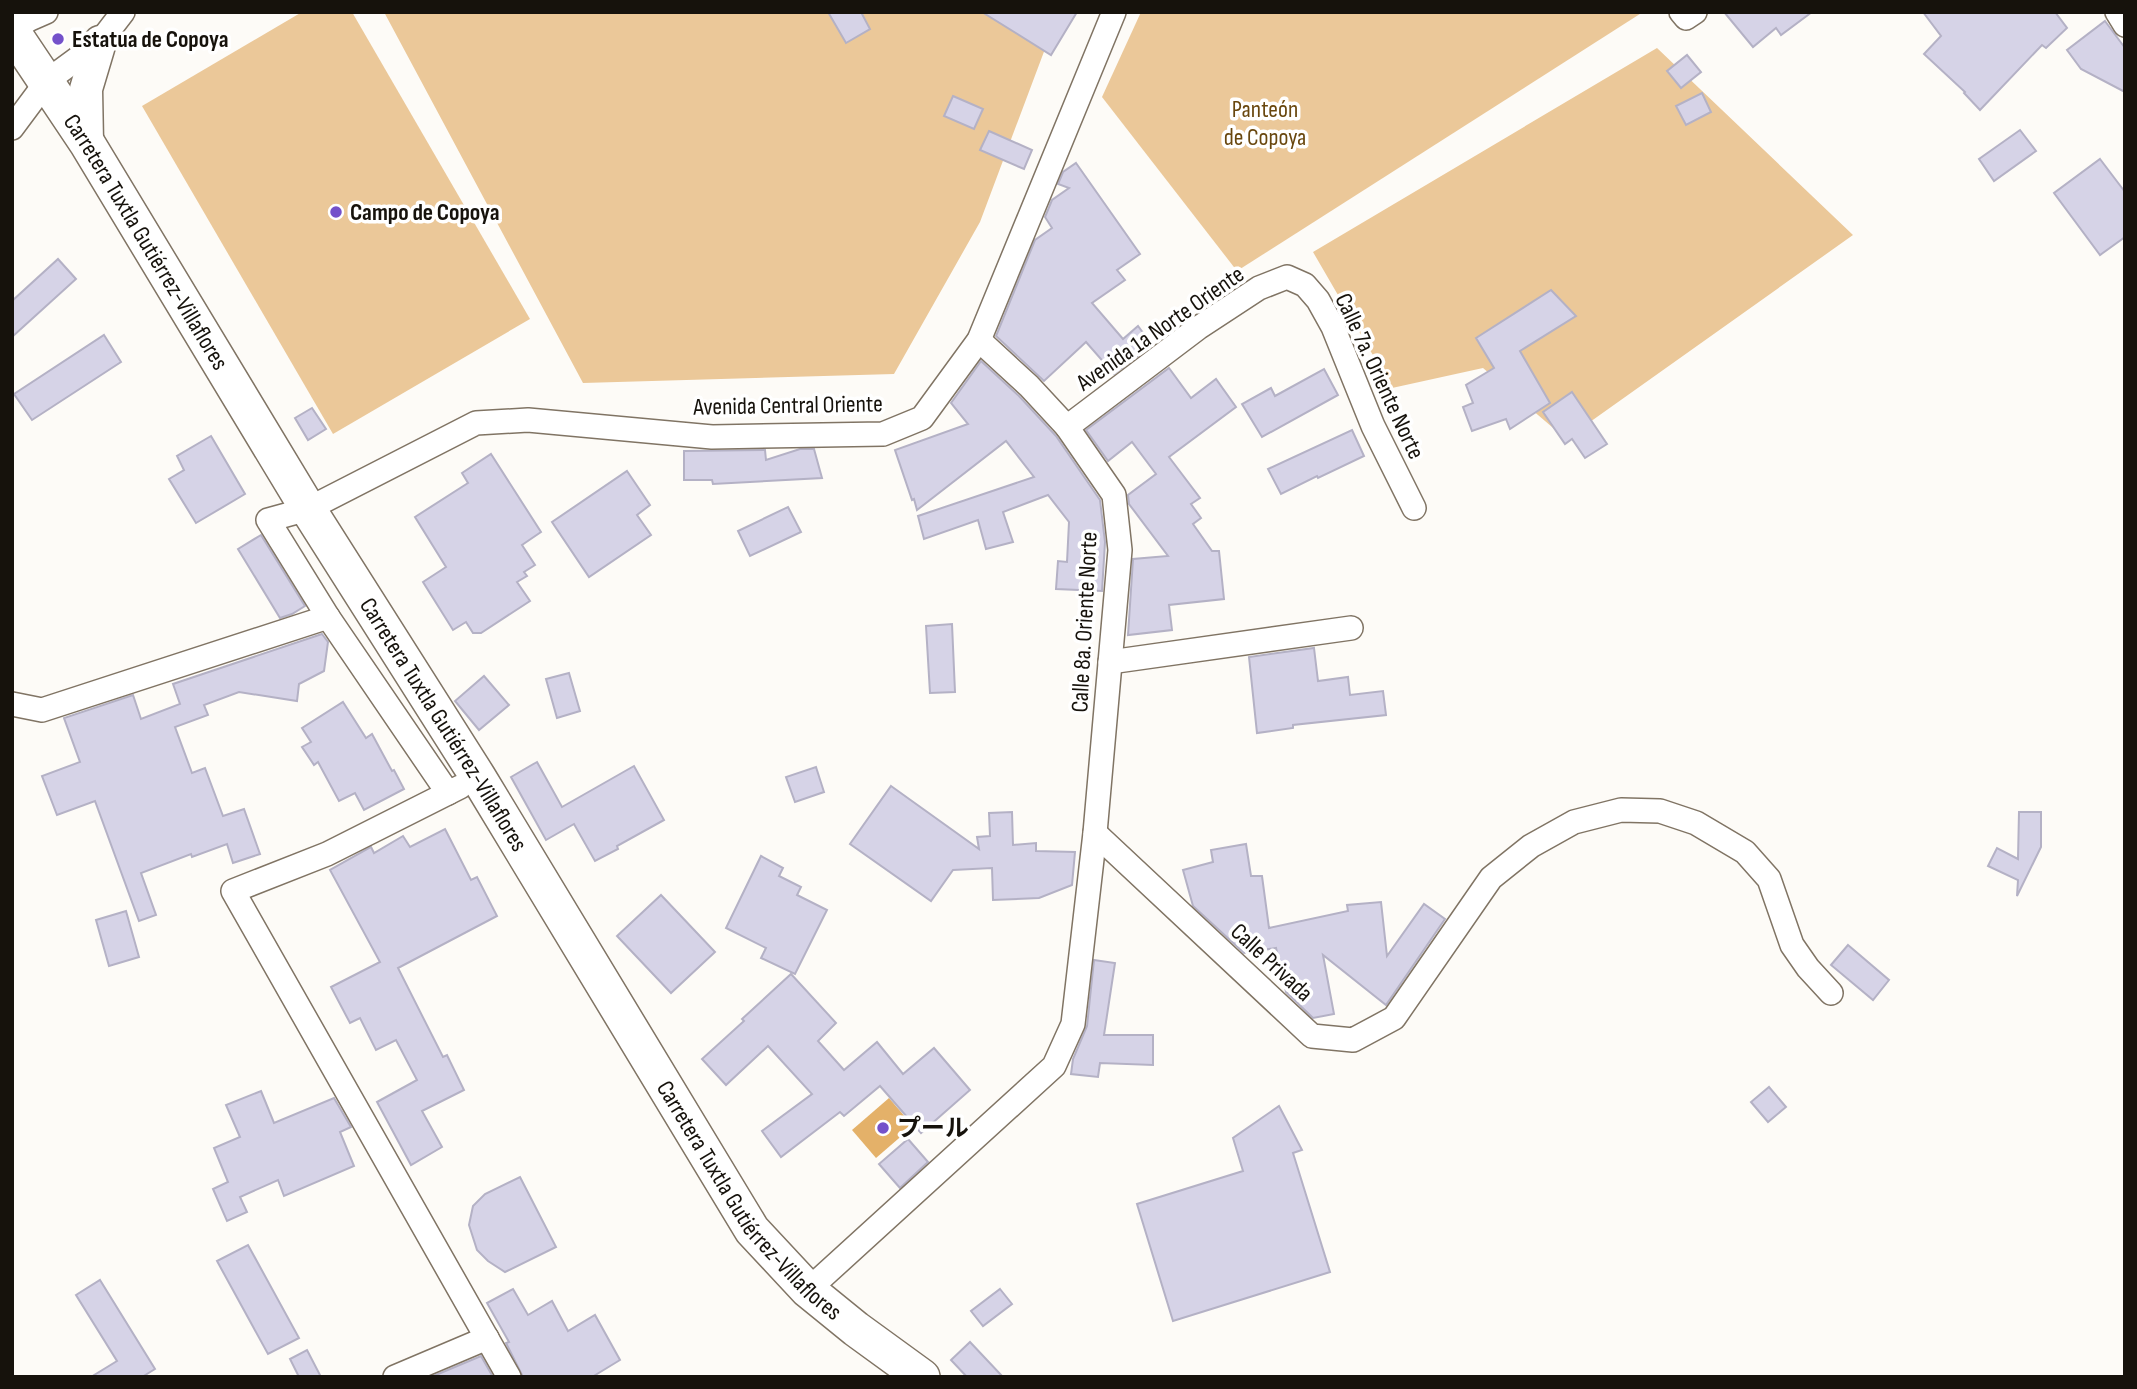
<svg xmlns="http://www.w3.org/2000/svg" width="2137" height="1389" viewBox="0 0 2137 1389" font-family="'Sofia Sans Condensed','Noto Sans JP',sans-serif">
<rect width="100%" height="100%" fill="#fdfbf7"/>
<g fill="#ebc899">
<polygon points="302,12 352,12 530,319 333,434 142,106"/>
<polygon points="384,12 1061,12 1051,33 980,222 894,374 583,383"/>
<polygon points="1141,12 1643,12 1237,271 1102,97"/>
<polygon points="1657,48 1853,235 1566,439 1483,368 1392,388 1313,252"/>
</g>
<polygon fill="#e4b169" points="889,1098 913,1126 876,1158 852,1130"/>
<g fill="#d6d3e7" stroke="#b4b1c5" stroke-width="2">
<polygon points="828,12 861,12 870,29 846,43"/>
<polygon points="982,12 1077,12 1051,55"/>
<polygon points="1724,12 1812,12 1781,35 1776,28 1753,47"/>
<polygon points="1923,12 2055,12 2067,28 2046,48 2042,45 1980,110 1964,93 1965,92 1924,54 1941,36"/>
<polygon points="2105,21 2125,48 2125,92 2081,69 2067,50"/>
<polygon points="1687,55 1701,72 1681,88 1667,71"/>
<polygon points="1702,93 1711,112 1686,125 1676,106"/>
<polygon points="953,96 983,109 974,129 944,116"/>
<polygon points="2020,130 2036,151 1994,181 1979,159"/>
<polygon points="989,131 1032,150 1024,169 980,150"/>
<polygon points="2100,159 2125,192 2125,237 2100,255 2054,193"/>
<polygon points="1076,163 1140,254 1117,270 1125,280 1092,303 1123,339 1138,326 1152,345 1114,374 1086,342 1044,381 996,336 1035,240 1052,228 1045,217 1052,200 1069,188 1058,184 1063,172"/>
<polygon points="58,259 76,279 12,337 12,301"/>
<polygon points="1551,290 1576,316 1520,351 1550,403 1510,429 1506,419 1472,431 1463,407 1473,403 1466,385 1494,368 1476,338"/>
<polygon points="104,335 121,362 32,420 14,394"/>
<polygon points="981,361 1019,396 1056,436 1100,500 1105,542 1102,591 1056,589 1058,561 1067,562 1069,522 1048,495 1003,512 1013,542 986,549 978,520 924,539 918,516 1034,477 1006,441 917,510 914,499 912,500 895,450 968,424 951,403"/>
<polygon points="1169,368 1191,398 1216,379 1236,407 1169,457 1200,498 1191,504 1201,518 1193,524 1212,551 1219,551 1224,599 1169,605 1172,630 1128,635 1133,559 1168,556 1129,504 1128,495 1156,474 1132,442 1108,461 1086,430"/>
<polygon points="1324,369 1338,395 1262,437 1242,404 1271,388 1275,396"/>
<polygon points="1572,392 1607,444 1585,458 1572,439 1565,444 1543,412"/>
<polygon points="312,408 326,429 308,440 295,418"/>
<polygon points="1352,430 1364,456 1318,478 1317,476 1281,494 1268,469"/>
<polygon points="211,436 245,494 196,523 169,479 184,470 177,456"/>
<polygon points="800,449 814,449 822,478 713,484 712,480 684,480 684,451 765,450 766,460"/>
<polygon points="491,454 541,532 522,545 535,565 524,572 527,576 517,582 530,601 481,633 473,633 466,622 453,630 423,582 446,567 415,517 468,483 462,473"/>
<polygon points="627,471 650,505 637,515 651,535 589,577 552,522"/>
<polygon points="788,507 801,532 750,556 738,531"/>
<polygon points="261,535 305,606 292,614 280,618 238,549"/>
<polygon points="952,624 955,692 930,693 926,626"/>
<polygon points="322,634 328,642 324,671 299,684 297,701 239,692 204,705 208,715 175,727 192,773 205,768 223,816 244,809 260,854 233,863 227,844 192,857 191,854 141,873 156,915 139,921 95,801 57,815 42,776 80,762 64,718 133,695 141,719 180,704 173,684"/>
<polygon points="1314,648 1318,681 1348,677 1350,695 1383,691 1386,715 1293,725 1293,728 1257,733 1249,657"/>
<polygon points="569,673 580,711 557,718 546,679"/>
<polygon points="484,676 509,705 479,730 455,701"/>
<polygon points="343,702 366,738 372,734 392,771 394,770 404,789 364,810 355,793 339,801 318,762 314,765 302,747 311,742 302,728"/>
<polygon points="537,762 562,807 634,766 664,820 617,846 618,849 595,861 574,824 546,840 511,777"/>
<polygon points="816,767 824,792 795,802 786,777"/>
<polygon points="891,786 979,849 977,837 990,836 989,813 1012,812 1013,845 1036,843 1036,851 1075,852 1072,885 1039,898 993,900 992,868 953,870 931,901 850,844"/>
<polygon points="2019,812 2041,812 2041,847 2017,896 2018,880 1988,866 1997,848 2018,859"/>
<polygon points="445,829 471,880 477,877 497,916 398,968 443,1057 447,1055 464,1090 422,1111 442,1147 411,1165 377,1102 417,1080 396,1040 376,1050 360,1018 350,1023 331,987 380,962 330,870 371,847 374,853 403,836 410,847"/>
<polygon points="1246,844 1251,876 1262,876 1269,928 1348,911 1347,905 1381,902 1387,956 1424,904 1445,919 1386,1005 1323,955 1334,1014 1313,1018 1286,992 1276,948 1244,953 1193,906 1183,870 1213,862 1211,850"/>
<polygon points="761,856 783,868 779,876 801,887 797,895 827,910 795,974 761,958 766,948 726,928"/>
<polygon points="661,895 715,952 671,993 617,936"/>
<polygon points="126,911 139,957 109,966 96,920"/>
<polygon points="1848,945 1889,980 1873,1000 1831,965"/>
<polygon points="1094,960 1115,963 1104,1035 1153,1035 1153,1065 1100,1063 1098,1077 1071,1074 1073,1059 1087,1026"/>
<polygon points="791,974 836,1023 818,1041 844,1070 877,1042 903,1074 934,1048 970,1090 921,1133 880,1086 844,1116 840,1112 781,1157 762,1131 812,1094 768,1046 726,1085 702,1059 744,1021 742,1019"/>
<polygon points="1769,1087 1786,1107 1768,1122 1751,1102"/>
<polygon points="261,1091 274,1123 334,1098 351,1127 340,1132 354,1166 284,1196 278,1180 240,1197 247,1212 227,1221 213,1189 228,1182 214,1148 240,1137 226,1105"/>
<polygon points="1279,1106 1302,1150 1293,1153 1330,1272 1173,1321 1137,1204 1243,1171 1233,1138"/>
<polygon points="908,1139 928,1162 900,1188 879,1164"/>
<polygon points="520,1177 556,1247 505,1272 488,1261 477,1250 469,1225 473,1206 485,1194"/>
<polygon points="248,1245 299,1338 268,1354 217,1261"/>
<polygon points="100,1280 155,1369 142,1377 91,1377 117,1361 76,1295"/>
<polygon points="513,1289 528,1315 552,1301 568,1331 595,1315 620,1360 592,1377 523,1377 506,1343 509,1342 487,1303"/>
<polygon points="1000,1289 1012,1304 983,1326 971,1311"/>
<polygon points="970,1342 1003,1377 967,1377 951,1360"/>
<polygon points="307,1350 321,1377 299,1377 290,1359"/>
<polygon points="481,1356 493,1377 431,1377"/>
</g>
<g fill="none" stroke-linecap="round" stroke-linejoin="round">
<g stroke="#807464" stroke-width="26">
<g id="minor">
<polyline points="1681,12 1686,18 1695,12"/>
<polyline points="2117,12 2125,25"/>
<polyline points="12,30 30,19 46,12"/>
<polyline points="12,128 47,81 100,42 123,12"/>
<polyline points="1067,427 1198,328 1259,288 1287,277 1305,285 1318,300 1333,327 1373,426 1414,508"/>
<polyline points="1110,662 1351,628"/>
<polyline points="12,704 42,710 328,617"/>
<polyline points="460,787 327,854 233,891 509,1377"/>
<polyline points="448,793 328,617 268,520 308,509 476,423 528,420 712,437 883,434 922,418 979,340 1114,12"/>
<polyline points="1095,833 1312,1036 1353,1040 1394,1018 1491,878 1531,846 1574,822 1621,810 1660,811 1696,823 1745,852 1769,879 1792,945 1808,968 1831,993"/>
<polyline points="808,1290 1054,1066 1073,1024 1095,833 1120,550 1114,495 1067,427 1029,386 979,340"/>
<polyline points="395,1377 487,1338"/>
</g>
</g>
<g stroke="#807464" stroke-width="35">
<polyline id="secondary" points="87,143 86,89 100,42"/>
</g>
<g stroke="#807464" stroke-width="38">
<g id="primary">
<path id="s1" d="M 12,31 L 87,143 L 308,509 L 478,777 L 752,1230 L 808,1290 L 856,1329 L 922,1377"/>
</g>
</g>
<use href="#minor" stroke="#fff" stroke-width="23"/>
<use href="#secondary" stroke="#fff" stroke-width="32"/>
<use href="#primary" stroke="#fff" stroke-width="35"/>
</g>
<g fill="#7451ca" stroke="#fff" stroke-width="2.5">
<circle cx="58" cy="39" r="7"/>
<circle cx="336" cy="212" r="7"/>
<circle cx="883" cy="1128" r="7"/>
</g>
<g text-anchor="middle" stroke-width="7" stroke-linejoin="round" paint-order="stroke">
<g font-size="24" font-weight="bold" fill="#16120c" stroke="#fff" text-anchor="start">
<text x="72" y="47">Estatua de Copoya</text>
<text x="350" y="220">Campo de Copoya</text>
<text x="897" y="1136">プール</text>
</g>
<g font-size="24" fill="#69470e" stroke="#fff">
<text x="1265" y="117">Panteón<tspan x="1265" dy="28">de Copoya</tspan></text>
</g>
<g font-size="24" fill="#16120c" stroke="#fff">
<text dy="8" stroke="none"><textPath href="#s1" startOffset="250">Carretera Tuxtla Gutiérrez-Villaflores</textPath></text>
<text transform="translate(1160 328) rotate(-35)" y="8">Avenida 1a Norte Oriente</text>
<text transform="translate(1380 376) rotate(65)" y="8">Calle 7a. Oriente Norte</text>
<text transform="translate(788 405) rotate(-1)" y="8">Avenida Central Oriente</text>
<text transform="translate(1084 622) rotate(-87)" y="8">Calle 8a. Oriente Norte</text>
<text dy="8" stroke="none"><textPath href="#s1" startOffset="817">Carretera Tuxtla Gutiérrez-Villaflores</textPath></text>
<text transform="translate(1272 962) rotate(43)" y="8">Calle Privada</text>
<text dy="8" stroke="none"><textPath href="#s1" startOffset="1384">Carretera Tuxtla Gutiérrez-Villaflores</textPath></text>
</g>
</g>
<rect width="2137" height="1389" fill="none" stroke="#16120c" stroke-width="28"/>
</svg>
